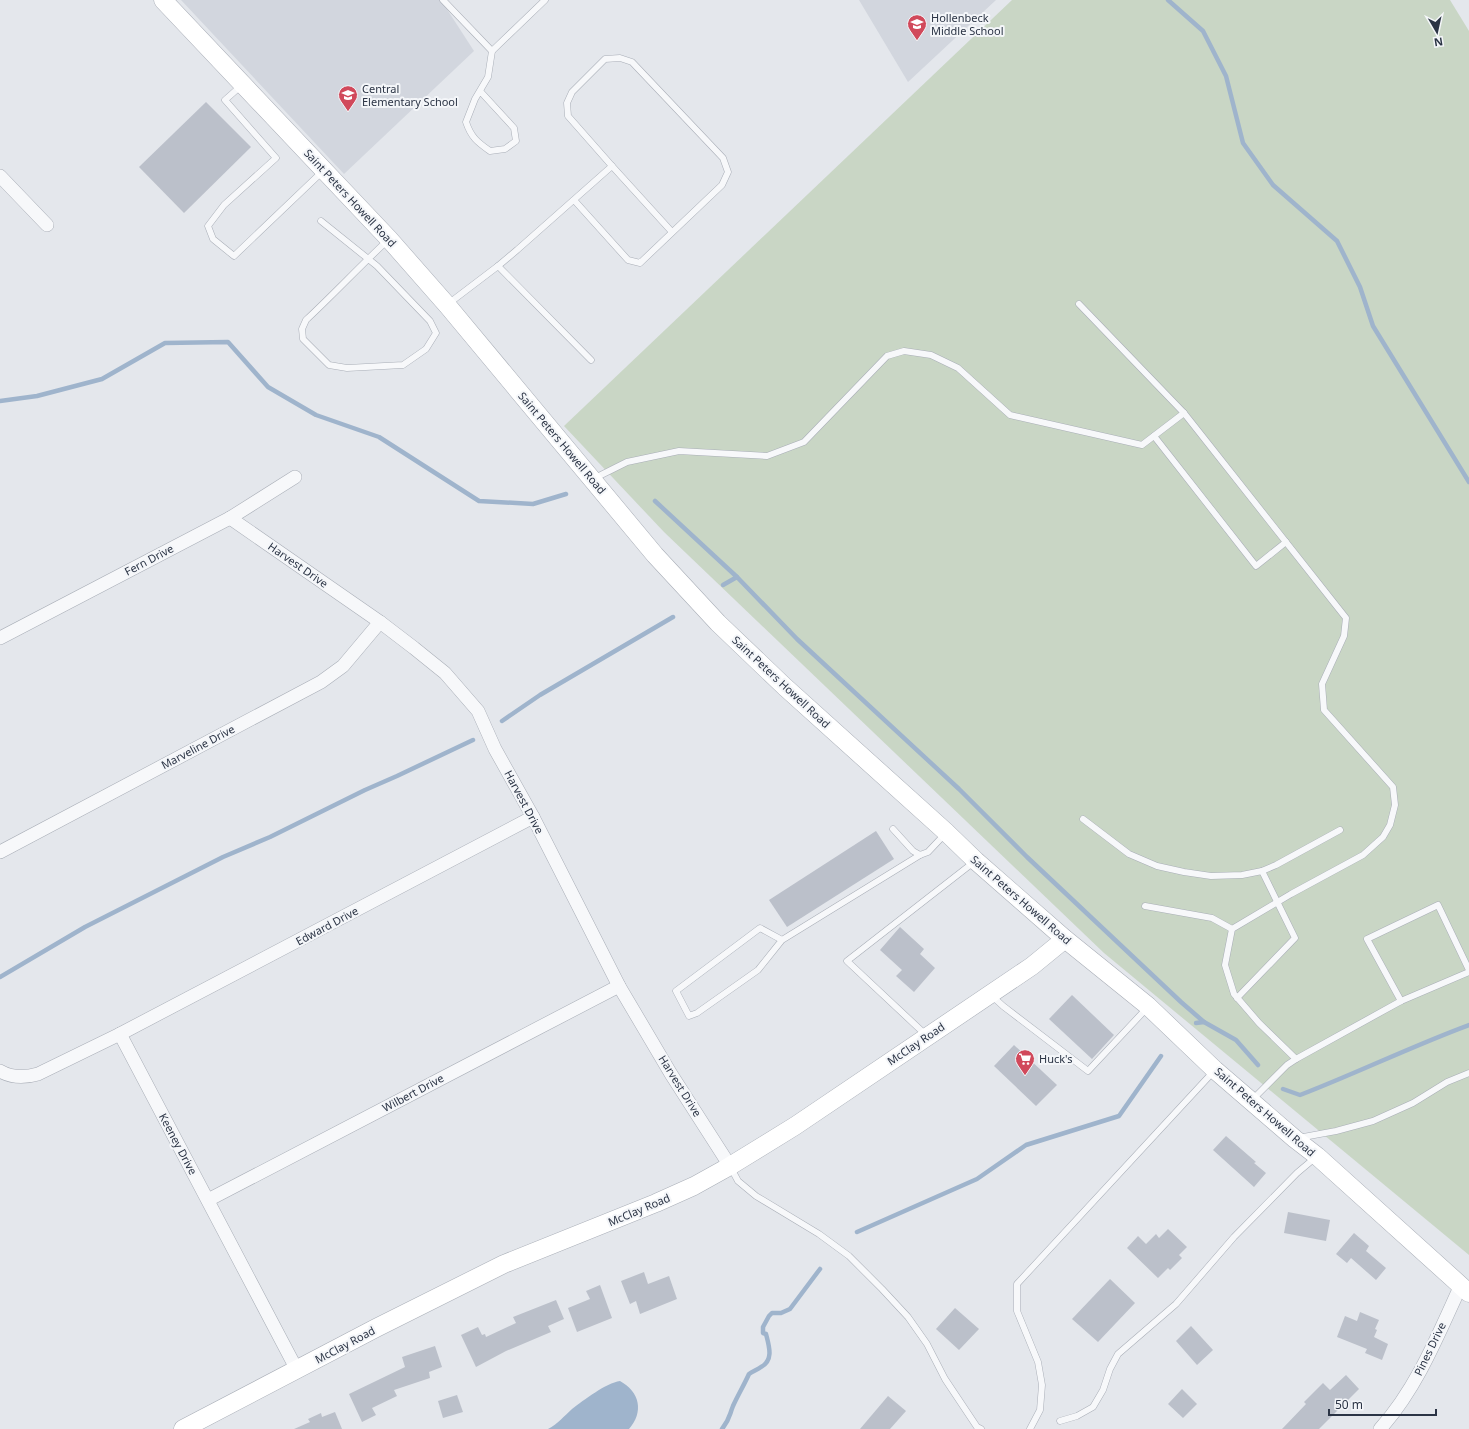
<svg xmlns="http://www.w3.org/2000/svg" width="1469" height="1429" viewBox="0 0 1469 1429" font-family="'Noto Sans',sans-serif">
<rect width="100%" height="100%" fill="#e4e7ec"/>
<g fill="#d2d6de">
<polygon points="181,0 441,0 474,51 344,174"/>
<polygon points="859,0 996,0 908,82"/>
</g>
<polygon fill="#c9d6c5" points="1012,0 1450,0 1469,31 1469,1255 1104,953 664,532 564,426"/>
<path fill="#9fb4cc" d="M 620,1381 C 640,1392 644,1412 629,1429 L 548,1429 C 558,1424 564,1416 572,1409 C 584,1400 606,1383 620,1381 Z"/>
<g fill="none" stroke-linecap="round" stroke-linejoin="round">
<g stroke="#9fb4cc" stroke-width="4.5">
<polyline points="1168,0 1203,31 1226,76 1243,143 1273,185 1337,241 1360,287 1373,326 1469,482"/>
<polyline points="0,401 37,396 102,379 165,343 228,342 268,387 316,415 379,437 479,501 533,504 566,494"/>
<polyline points="655,501 737,577 797,639 959,789 1027,857 1181,1002 1204,1022 1236,1040 1258,1065"/>
<polyline points="723,585 737,577"/>
<polyline points="502,721 540,695 673,617"/>
<polyline points="0,977 85,927 223,857 270,837 365,790 397,776 473,740"/>
<polyline points="1196,1023 1204,1022"/>
<path d="M 1283,1089 L 1300,1095 C 1357,1073 1412,1046 1469,1025"/>
<polyline points="857,1232 977,1179 1026,1145 1119,1116 1161,1056"/>
<path d="M 722,1429 C 730,1419 729,1416 733,1406 C 738,1395 744,1385 749,1374 C 753,1371 757,1370 761,1367 C 774,1360 769,1346 766,1334 L 763,1333 L 763,1327 L 769,1316 L 772,1313 L 781,1313 L 790,1309 L 820,1269"/>
</g>
</g>
<g fill="#bbc0ca">
<polygon points="206,102 251,147 184,213 139,167"/>
<polygon points="876,831 894,859 787,927 769,900"/>
<polygon points="900,927 924,949 920,954 935,968 914,992 896,976 902,970 880,950"/>
<polygon points="1072,995 1114,1035 1092,1059 1049,1019"/>
<polygon points="1014,1045 1057,1085 1036,1106 994,1066"/>
<polygon points="1226,1136 1256,1162 1254,1163 1266,1173 1254,1187 1213,1150"/>
<polygon points="1288,1212 1330,1220 1326,1241 1284,1233"/>
<polygon points="1168,1229 1187,1247 1179,1255 1182,1258 1170,1270 1168,1268 1158,1278 1127,1248 1138,1236 1146,1244 1156,1234 1159,1238"/>
<polygon points="1354,1233 1369,1246 1366,1251 1386,1268 1376,1280 1351,1258 1347,1263 1336,1254"/>
<polygon points="644,1272 648,1284 669,1276 677,1299 640,1314 636,1301 630,1304 621,1281"/>
<polygon points="1110,1279 1135,1303 1098,1342 1072,1319"/>
<polygon points="600,1285 612,1318 577,1332 568,1308 590,1299 586,1291"/>
<polygon points="556,1300 564,1319 548,1326 551,1332 506,1351 476,1367 461,1335 478,1327 482,1335 485,1334 486,1337 516,1323 513,1317"/>
<polygon points="955,1308 979,1329 959,1350 936,1329"/>
<polygon points="1360,1312 1379,1320 1375,1329 1377,1330 1374,1337 1388,1344 1382,1360 1365,1353 1367,1349 1337,1337 1345,1316 1357,1321"/>
<polygon points="1191,1326 1213,1350 1197,1365 1176,1341"/>
<polygon points="435,1346 442,1367 429,1372 430,1378 394,1390 397,1396 372,1408 376,1415 362,1422 349,1394 405,1367 402,1357"/>
<polygon points="1346,1375 1359,1389 1319,1429 1282,1429 1306,1404 1304,1402 1323,1383 1330,1390"/>
<polygon points="1182,1389 1197,1404 1183,1418 1168,1404"/>
<polygon points="457,1395 463,1412 443,1418 438,1401"/>
<polygon points="888,1396 906,1411 890,1429 860,1429"/>
<polygon points="335,1412 342,1429 294,1429 310,1422 308,1419 321,1413 322,1417"/>
</g>
<g fill="none" stroke-linecap="round" stroke-linejoin="round">
<g stroke="#a9aeb7" stroke-width="7">
<g id="service">
<polyline points="443,0 492,51"/>
<polyline points="242,85 225,100 276,158 224,205 208,226 213,239 234,256 323,171"/>
<path d="M 480,91 L 514,128 L 516,141 L 505,149 L 490,151 C 477,142 471,137 466,122 L 475,99 L 488,77 L 492,51 L 545,0"/>
<polyline points="612,166 672,232"/>
<path d="M 321,221 L 377,266 L 430,321 L 436,333 L 426,349 L 403,365 L 347,368 L 329,365 L 303,339 L 302,329 L 306,320 C 334,294 360,266 388,240"/>
<polyline points="498,266 517,250 612,166 568,116 567,103 572,92 605,59 620,58 632,62 723,158 728,172 722,185 640,263 628,260 574,200"/>
<polyline points="448,304 498,266 591,360"/>
<polyline points="1079,304 1184,413"/>
<polyline points="1154,436 1256,566 1286,542"/>
<polyline points="593,479 627,462 679,451 767,456 804,442 887,356 904,351 931,355 958,368 1010,415 1142,445 1184,413 1346,618 1344,636 1322,684 1324,710 1393,787 1395,805 1390,825 1383,837 1363,855 1291,894 1232,929 1225,965 1234,994 1259,1023 1296,1059"/>
<polyline points="1083,819 1129,854 1157,866 1184,872 1211,876 1242,875 1262,871 1276,865 1340,830"/>
<polyline points="893,829 913,851 920,855 928,852 945,834"/>
<polyline points="1145,906 1212,918 1232,929"/>
<polyline points="782,940 760,928 676,991 689,1016 697,1013 758,970 782,940 920,855"/>
<polyline points="991,995 1003,1006 1088,1071 1147,1008"/>
<polyline points="1237,998 1295,938 1262,871"/>
<polyline points="1401,1001 1367,939 1438,905 1469,970"/>
<polyline points="926,1035 847,961 974,862"/>
<polyline points="1252,1100 1287,1065 1296,1059 1401,1001 1469,972"/>
<polyline points="1298,1138 1336,1131 1373,1121 1413,1103 1447,1082 1469,1073"/>
<polyline points="731,1168 738,1181 756,1196 819,1234 849,1256 882,1289 908,1317 927,1344 945,1379 977,1427 981,1429"/>
<polyline points="1060,1421 1077,1416 1093,1407 1103,1390 1110,1369 1118,1354 1176,1304 1234,1237 1297,1173 1316,1157"/>
<polyline points="1030,1429 1040,1410 1042,1385 1038,1362 1017,1311 1017,1284 1214,1071"/>
</g>
</g>
<g stroke="#a9aeb7" stroke-width="14">
<g id="minor">
<polyline points="0,176 47,225"/>
<polyline points="230,518 380,622 414,648 445,673 478,711 495,749 533,817 619,986 671,1074 730,1166"/>
<polyline points="0,638 230,518 295,477"/>
<polyline points="0,852 321,682 343,666 380,622"/>
<polyline points="120,1034 297,1370"/>
<path d="M 0,1071 C 12,1078 24,1078 38,1074 L 120,1034 L 533,817"/>
<polyline points="208,1200 619,986"/>
<path d="M 1380,1429 C 1417,1388 1438,1335 1461,1285"/>
</g>
</g>
<g stroke="#a9aeb7" stroke-width="19">
<g id="secondary">
<polyline points="163,0 389,239 447,305 655,555 718,623 785,687 946,832 976,861 1065,939 1148,1006 1215,1070 1295,1139 1317,1156 1469,1293"/>
<polyline points="183,1429 376,1328 504,1264 656,1203 694,1186 730,1166 795,1126 1032,966 1065,939"/>
</g>
</g>
<use href="#service" stroke="#f7f8fa" stroke-width="6"/>
<use href="#minor" stroke="#f7f8fa" stroke-width="13"/>
<use href="#secondary" stroke="#fff" stroke-width="18"/>
</g>
<defs>
<g id="school-pin" transform="scale(1)"><path d="M0 17L-7.5 6A9.5 9.5 0 1 1 7.5 6Z" fill="#d1495b" stroke="#f4f6f9"/><path d="M0-5L7-2L0 1L-7-2ZM-4 1L0 2.5L4 1V4Q0 6-4 4Z" fill="#fff"/></g>
<g id="supermarket-pin" transform="scale(1)"><path d="M0 17L-7.5 6A9.5 9.5 0 1 1 7.5 6Z" fill="#d1495b" stroke="#f4f6f9"/><path d="M-6-5.5h2.5l.6 2H6L4.5 2H-2.5L-4.4-4H-6ZM-1.5 3.2a1.3 1.3 0 1 0 .1 0ZM3 3.2a1.3 1.3 0 1 0 .1 0Z" fill="#fff"/></g>
</defs>
<g fill-rule="evenodd">
<use href="#school-pin" x="917" y="24"/>
<use href="#school-pin" x="348" y="95"/>
<use href="#supermarket-pin" x="1025" y="1059"/>
</g>
<g text-anchor="middle" stroke-width="4" stroke-linejoin="round" paint-order="stroke">
<g font-size="11" fill="#2b3445" stroke="#f4f6f9" text-anchor="start">
<text x="931" y="22">Hollenbeck<tspan x="931" dy="13">Middle School</tspan></text>
<text x="362" y="93">Central<tspan x="362" dy="13">Elementary School</tspan></text>
<text x="1039" y="1063">Huck's</text>
</g>
<g font-size="11" fill="#2b3445" stroke="#f4f6f9">
<text transform="translate(350 198) rotate(47)" y="4">Saint Peters Howell Road</text>
<text transform="translate(562 443) rotate(50)" y="4">Saint Peters Howell Road</text>
<text transform="translate(149 560) rotate(-28)" y="4">Fern Drive</text>
<text transform="translate(298 565) rotate(35)" y="4">Harvest Drive</text>
<text transform="translate(781 682) rotate(43)" y="4">Saint Peters Howell Road</text>
<text transform="translate(198 747) rotate(-28)" y="4">Marveline Drive</text>
<text transform="translate(524 802) rotate(62)" y="4">Harvest Drive</text>
<text transform="translate(1021 900) rotate(41)" y="4">Saint Peters Howell Road</text>
<text transform="translate(327 926) rotate(-28)" y="4">Edward Drive</text>
<text transform="translate(916 1044) rotate(-34)" y="4">McClay Road</text>
<text transform="translate(680 1086) rotate(58)" y="4">Harvest Drive</text>
<text transform="translate(413 1093) rotate(-28)" y="4">Wilbert Drive</text>
<text transform="translate(1265 1112) rotate(41)" y="4">Saint Peters Howell Road</text>
<text transform="translate(178 1144) rotate(62)" y="4">Keeney Drive</text>
<text transform="translate(639 1210) rotate(-23)" y="4">McClay Road</text>
<text transform="translate(345 1345) rotate(-28)" y="4">McClay Road</text>
<text transform="translate(1430 1349) rotate(-64)" y="4">Pines Drive</text>
</g>
</g>
<g transform="translate(1437 32) rotate(171)" stroke="#f4f6f9" stroke-width="3" paint-order="stroke">
<path d="M0-3L7 15L0 10L-7 15Z" fill="#2b3445"/>
<text y="-6" font-size="11" font-weight="bold" text-anchor="middle" fill="#2b3445">N</text>
</g>
<path d="M1329 1409v6h107v-6" fill="none" stroke="#2b3445" stroke-width="2"/>
<text x="1335" y="1409" font-size="12" fill="#2b3445" stroke="#f4f6f9" stroke-width="3" paint-order="stroke">50 m</text>
</svg>
